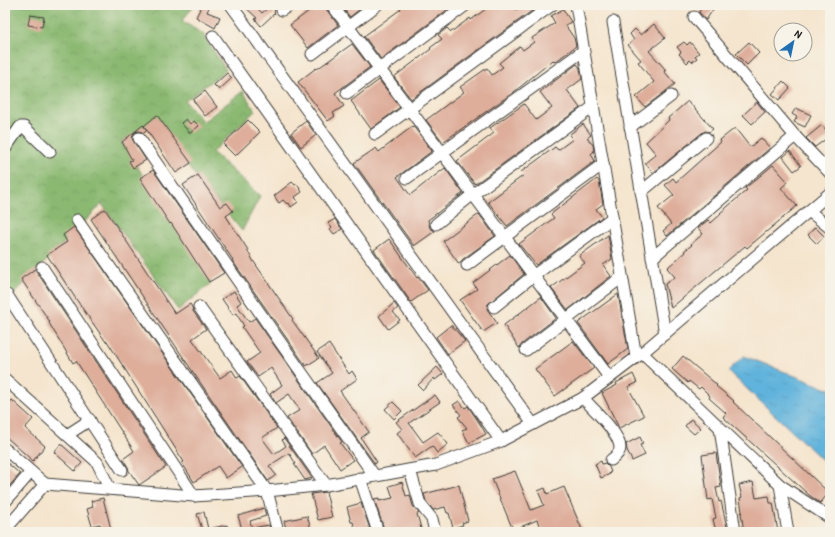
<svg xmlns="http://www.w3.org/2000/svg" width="835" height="537" viewBox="0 0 835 537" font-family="'Patrick Hand',sans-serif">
<defs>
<pattern id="forest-crowns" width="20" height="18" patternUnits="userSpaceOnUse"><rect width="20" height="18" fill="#8bb972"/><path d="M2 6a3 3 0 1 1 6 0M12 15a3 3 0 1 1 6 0" fill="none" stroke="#779e62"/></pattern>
<pattern id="water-ripples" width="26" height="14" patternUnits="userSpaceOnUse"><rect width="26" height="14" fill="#60b3dc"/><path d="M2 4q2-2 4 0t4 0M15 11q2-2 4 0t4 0" fill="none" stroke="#5399bc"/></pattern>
</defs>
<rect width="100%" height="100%" fill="#f7f3e8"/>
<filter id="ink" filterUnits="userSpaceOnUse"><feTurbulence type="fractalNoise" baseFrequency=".025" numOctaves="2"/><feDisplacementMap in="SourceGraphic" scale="8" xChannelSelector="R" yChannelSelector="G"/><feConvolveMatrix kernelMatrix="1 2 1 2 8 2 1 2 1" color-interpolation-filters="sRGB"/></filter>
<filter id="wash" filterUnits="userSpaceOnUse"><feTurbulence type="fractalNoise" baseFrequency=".012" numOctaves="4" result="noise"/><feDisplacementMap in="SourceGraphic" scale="16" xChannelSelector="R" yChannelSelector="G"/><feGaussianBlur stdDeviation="0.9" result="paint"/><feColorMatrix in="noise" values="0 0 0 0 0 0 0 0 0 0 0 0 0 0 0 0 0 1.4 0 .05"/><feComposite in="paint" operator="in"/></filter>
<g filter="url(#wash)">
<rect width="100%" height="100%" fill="#f5e5ce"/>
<polygon fill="url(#forest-crowns)" stroke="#546a47" points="5,5 194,5 182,21 203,34 226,70 185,101 203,122 243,91 255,111 212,152 260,196 242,231 153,125 121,141 211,283 178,310 102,204 5,303"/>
<polygon fill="url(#water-ripples)" stroke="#3e687c" points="744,356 828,389 830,388 830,467 728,371"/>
<g id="blocks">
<g fill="#deae9b">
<polygon points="202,5 210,5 207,12 220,17 215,28 196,17"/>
<polygon points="243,5 254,5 262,13 271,5 277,5 274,12 275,13 261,26 255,19 257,18"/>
<polygon points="317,5 325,5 326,9 338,25 308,48 290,25"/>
<polygon points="347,5 365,5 350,17 343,8"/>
<polygon points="398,5 454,5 381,59 364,36 401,9"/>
<polygon points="491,5 512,5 516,10 522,5 540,5 411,99 394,77 431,49 430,48 442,39 438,35 447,28 451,32 470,18 471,20"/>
<polygon points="703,5 716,5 706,20 699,12"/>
<polygon points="563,9 571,22 565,25 574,38 576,46 555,62 553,60 514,92 443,142 426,120 464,92 460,87 487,68 492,75 503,67 499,63 520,46 523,50 534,42 532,38 555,23 551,16"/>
<polygon points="30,15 44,17 42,27 28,25"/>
<polygon points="654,24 665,38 649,51 666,70 664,71 675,84 645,107 636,97 654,82 638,62 641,60 628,45 634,40 630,34 635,29 641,35"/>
<polygon points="684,42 687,45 690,42 699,53 695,56 697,58 692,62 690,60 687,63 679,54 681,52 677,47"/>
<polygon points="749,42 759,53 747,65 736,54"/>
<polygon points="352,44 370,67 335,93 344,106 333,113 335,116 328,121 298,82 316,68 317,69"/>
<polygon points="577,64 580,68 582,79 567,90 580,108 475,184 457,161 494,133 490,128 524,104 536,120 552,108 540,92"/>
<polygon points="227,73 232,78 219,90 214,85"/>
<polygon points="379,80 400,107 371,129 351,101"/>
<polygon points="783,81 790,88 779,100 772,94"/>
<polygon points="205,91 217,107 205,116 193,100"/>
<polygon points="688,101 713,129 709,132 705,131 702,133 653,173 645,163 656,154 646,142 669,120 668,118"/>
<polygon points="757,102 765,112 752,124 743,115"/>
<polygon points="796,108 811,115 805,127 794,122 797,117 792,114"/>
<polygon points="157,115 191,163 176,173 144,126"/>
<polygon points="186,119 190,124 194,121 199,126 190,133 181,123"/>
<polygon points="248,120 260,132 235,156 223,144"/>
<polygon points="306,121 316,135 301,147 291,133"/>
<polygon points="583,124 591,135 587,138 593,145 594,151 591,154 595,161 507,226 488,202 524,175 521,172 555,147 558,150 573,139 569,135"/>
<polygon points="143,125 147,130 144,133 139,131 135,132 133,135 132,139 146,160 133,168 129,161 132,160 122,142"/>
<polygon points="822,125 826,130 830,126 830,136 815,147 806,138"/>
<polygon points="413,126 432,151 397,177 410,195 445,168 463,193 428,220 430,228 435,231 414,246 354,163 376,148 379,152"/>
<polygon points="735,128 750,147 761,138 770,148 667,236 663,231 671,224 658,208 674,195 665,185 673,178 676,182 721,142 720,140"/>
<polygon points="790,151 801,166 794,171 783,157"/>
<polygon points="773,165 788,182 781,188 797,206 747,248 745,246 671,308 665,284 675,277 667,268 685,252 684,251 692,245 691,244 703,234 698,228 708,220 711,223 721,214 720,213 747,190 745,188 754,181"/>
<polygon points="153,170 224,273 209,282 171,223 170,224 140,178"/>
<polygon points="198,175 220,207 227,203 233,211 226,216 248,250 247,250 254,262 293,319 292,320 319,358 306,366 232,260 233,260 183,185"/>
<polygon points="597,179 599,181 603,204 596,209 602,217 536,265 519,244 554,218 551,214"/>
<polygon points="292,182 295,185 297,184 302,192 295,197 298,202 291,207 289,203 287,204 283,200 279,203 274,196"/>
<polygon points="105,209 175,314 190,304 192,307 193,311 206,329 192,339 220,378 232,370 237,378 240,376 277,428 262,438 274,454 286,446 282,440 284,438 312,478 305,480 294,464 296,464 289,453 269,466 276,475 268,481 193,372 91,219"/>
<polygon points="479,214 495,236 463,259 459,264 443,241"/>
<polygon points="335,219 342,229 334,234 330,229 332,228 328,223"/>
<polygon points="74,227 242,467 226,478 218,466 194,482 182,463 184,462 107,341 106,342 76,299 47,255 67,242 63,235"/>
<polygon points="815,227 824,236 817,244 808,235"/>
<polygon points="608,235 612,259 603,265 611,276 568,310 551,288 585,263 579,256"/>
<polygon points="389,239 417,278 418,277 428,290 411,302 374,250"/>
<polygon points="510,255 524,274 488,304 487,309 497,323 483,332 460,300 477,289 473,283"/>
<polygon points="35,269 166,467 139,485 129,471 128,467 123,459 134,451 76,361 73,363 49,323 50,322 21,279"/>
<polygon points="234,291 241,302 237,305 249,322 255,318 342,442 340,443 353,460 340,469 324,445 312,454 287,418 300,410 289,394 276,403 270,394 282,385 271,368 258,377 247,362 260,353 242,327 244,326 236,313 233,315 222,299"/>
<polygon points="618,294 628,349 608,364 578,323"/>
<polygon points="541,297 556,318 522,344 519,348 504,325"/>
<polygon points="394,303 398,308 393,312 400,320 388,329 379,316"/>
<polygon points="451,325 465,341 448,354 436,337"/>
<polygon points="573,341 594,368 555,396 535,369"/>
<polygon points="329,344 349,374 352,371 357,379 340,391 369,432 361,438 377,462 375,464 317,383 332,373 317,352"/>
<polygon points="683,356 717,385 716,386 734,401 733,402 829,493 820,503 809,495 723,417 726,413 709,398 710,396 701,387 699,389 689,381 688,383 672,369"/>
<polygon points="437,367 443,374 435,380 434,378 423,390 418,385"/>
<polygon points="633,374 637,383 628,387 644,416 619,428 602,393 617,385 616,383"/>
<polygon points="435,395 440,402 409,423 423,442 438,432 448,444 437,453 432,446 415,458 397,433 402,429 396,422"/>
<polygon points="12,400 33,419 25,428 45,446 33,461 5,436 5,408"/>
<polygon points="459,401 465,408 468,406 480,424 486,434 469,443 462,430 467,428 458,417 461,415 453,405"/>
<polygon points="393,402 402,411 394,419 385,409"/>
<polygon points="691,419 701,428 694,434 685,426"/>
<polygon points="640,437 643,444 640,445 645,455 632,461 627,450 626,444"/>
<polygon points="61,444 82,463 75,471 54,452"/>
<polygon points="716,453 721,487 716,488 719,502 721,501 728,532 716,532 713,519 716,518 712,499 708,500 705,478 702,455"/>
<polygon points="5,461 20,474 5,491"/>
<polygon points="601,461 602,464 605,463 609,467 611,472 609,473 610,474 601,478 595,464"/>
<polygon points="515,471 531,510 544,505 538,491 545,488 547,494 564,487 583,532 542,532 537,520 513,530 492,479"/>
<polygon points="402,482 406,496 410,495 413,506 419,513 417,514 422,532 385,532 374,499 379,498 379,501 393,498 389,486"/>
<polygon points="753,482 756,498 769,496 770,503 773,503 778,532 744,532 741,513 742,512 740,498 742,497 739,485"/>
<polygon points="459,485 468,521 462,523 463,525 453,528 449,513 447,513 445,507 433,510 426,501 424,494"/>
<polygon points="326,492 332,517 318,520 311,494"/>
<polygon points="103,498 111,529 102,531 100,524 92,526 87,509 93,507 91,501"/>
<polygon points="361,503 371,532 356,532 353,522 351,522 347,507"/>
<polygon points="264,508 266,516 250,521 252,528 269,525 271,532 243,532 238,516"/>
<polygon points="204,512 208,529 227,525 229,532 203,532 197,514"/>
<polygon points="307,516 312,532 287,532 284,521"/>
</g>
</g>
</g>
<g filter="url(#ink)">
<use href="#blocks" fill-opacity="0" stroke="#3d3a37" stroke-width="1"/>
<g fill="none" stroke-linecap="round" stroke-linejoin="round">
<g stroke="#3d3a37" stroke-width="13">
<g id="minor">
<polyline points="231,5 533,424"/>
<polyline points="332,5 609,377"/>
<polyline points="576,5 636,357"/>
<polyline points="282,10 290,5"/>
<polyline points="694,17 795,136 830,173"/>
<polyline points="613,22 665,334"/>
<polyline points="213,36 501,441"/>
<polyline points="312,54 377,5"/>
<polyline points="347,93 466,5"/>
<polyline points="630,127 671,96"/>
<polyline points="375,134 552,5"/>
<polyline points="139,138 278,339 374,475"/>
<polyline points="5,149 20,127 24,127 50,152"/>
<polyline points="407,178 583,51"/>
<polyline points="641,192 706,138"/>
<polyline points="809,211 830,228"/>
<polyline points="77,220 267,491 278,532"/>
<polyline points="436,224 472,195 593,107"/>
<polyline points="652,258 795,136"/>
<polyline points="467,265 603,164"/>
<polyline points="42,267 194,496"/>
<polyline points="7,295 122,470"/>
<polyline points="199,307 326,485"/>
<polyline points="494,307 533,276 612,218"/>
<polyline points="526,350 622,277"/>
<polyline points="642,353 780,485 830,518"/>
<polyline points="5,379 97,462 110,489"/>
<path d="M 583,398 C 593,409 620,433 620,448 C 620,453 615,457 611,460"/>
<polyline points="720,428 735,532"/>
<polyline points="67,435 90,420"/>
<polyline points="5,449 45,484"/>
<polyline points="410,470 420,504 432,519 435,532"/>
<polyline points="360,478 378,532"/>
<polyline points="780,485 788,532"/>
<polyline points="5,502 31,472"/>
<polyline points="5,530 45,484 194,496 267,491 326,485 436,465 501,441 583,398 642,353 830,193"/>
</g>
</g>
<use href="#minor" stroke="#fff" stroke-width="11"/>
</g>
</g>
<rect width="835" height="537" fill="none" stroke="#f7f3e8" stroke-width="20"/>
<g transform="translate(793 42) rotate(33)"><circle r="19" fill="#f7f3e8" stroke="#9f9d96"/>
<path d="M0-3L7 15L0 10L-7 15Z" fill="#1f6fb2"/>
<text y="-6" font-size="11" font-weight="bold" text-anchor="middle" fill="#1c1c1c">N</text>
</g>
</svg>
